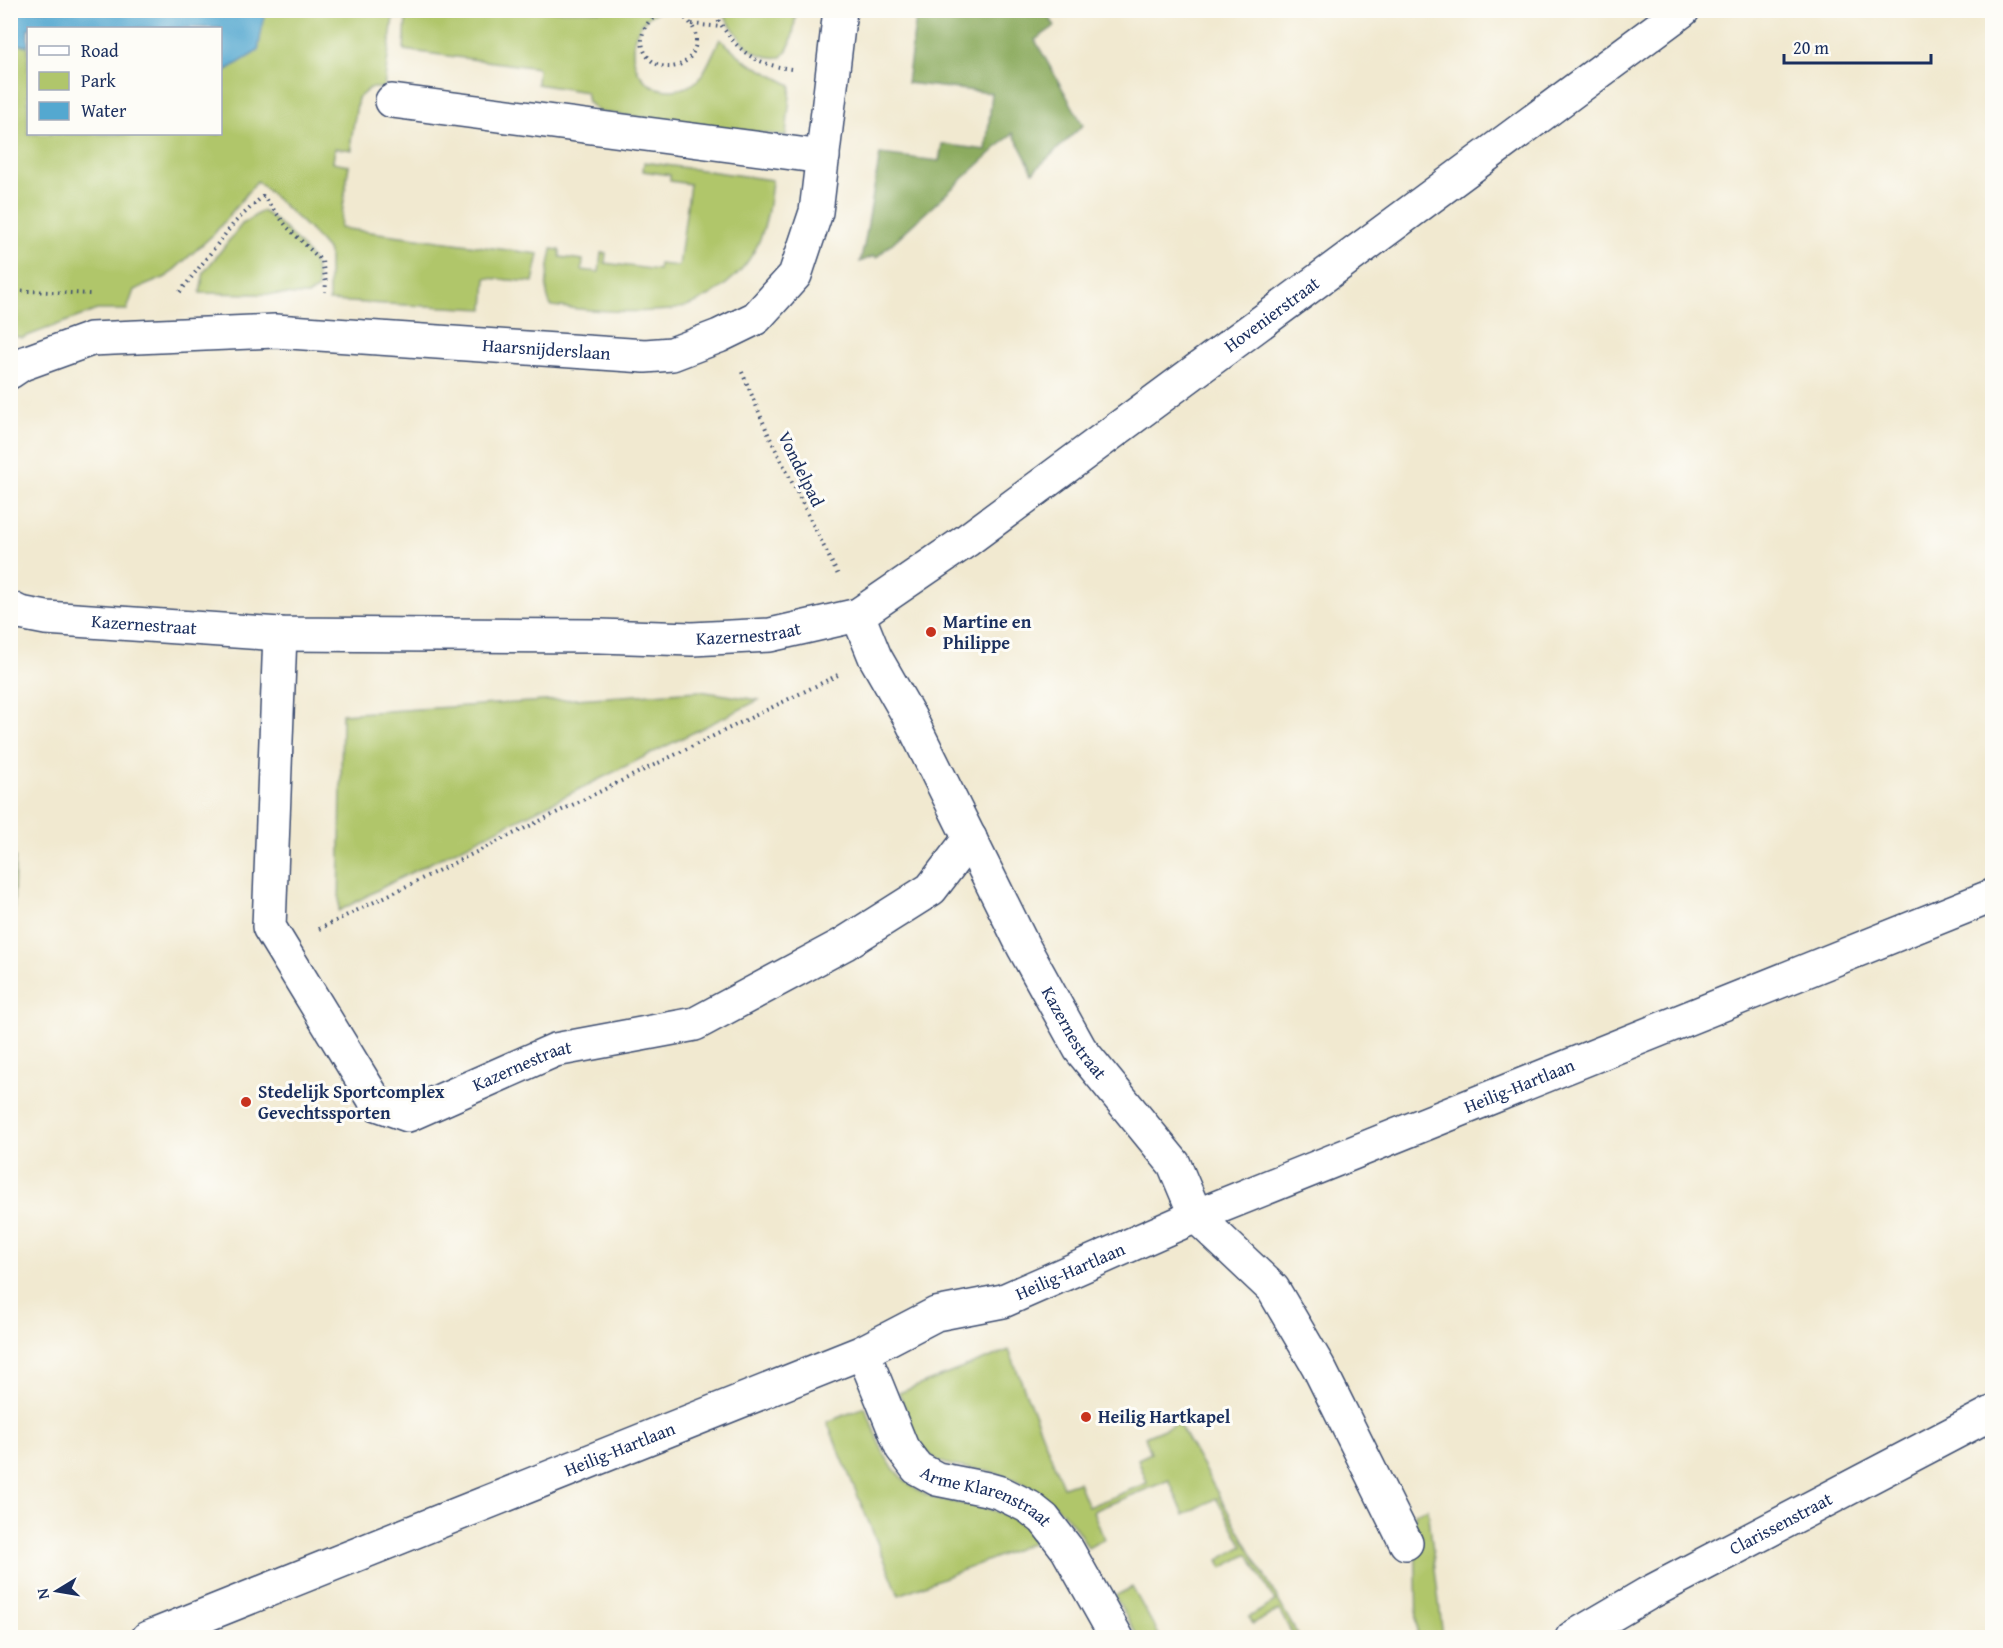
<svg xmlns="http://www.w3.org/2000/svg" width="2003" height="1648" viewBox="0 0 2003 1648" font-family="'Gentium Book Plus',serif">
<rect width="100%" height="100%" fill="#fdfcf7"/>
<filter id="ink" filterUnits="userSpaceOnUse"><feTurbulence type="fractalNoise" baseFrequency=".0167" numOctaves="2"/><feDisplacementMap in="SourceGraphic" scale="12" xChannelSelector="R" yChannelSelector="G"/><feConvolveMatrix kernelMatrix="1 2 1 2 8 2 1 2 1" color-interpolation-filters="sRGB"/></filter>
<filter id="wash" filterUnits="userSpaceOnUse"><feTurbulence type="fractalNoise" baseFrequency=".008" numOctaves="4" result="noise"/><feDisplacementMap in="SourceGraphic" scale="24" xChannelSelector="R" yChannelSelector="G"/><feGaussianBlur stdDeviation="1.35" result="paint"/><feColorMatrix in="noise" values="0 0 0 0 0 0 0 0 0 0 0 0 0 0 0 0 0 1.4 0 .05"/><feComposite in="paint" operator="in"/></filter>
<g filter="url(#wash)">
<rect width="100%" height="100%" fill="#f1e9d0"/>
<g fill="#b0c66b" stroke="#667a64" stroke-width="1.5" fill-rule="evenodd">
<path d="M 10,11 L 660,11 C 619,25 626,93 673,90 C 682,89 691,87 698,80 C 708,68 713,52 720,39 L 747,62 L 791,85 L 786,136 L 599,112 L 588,102 L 586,92 L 537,84 L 538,68 L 404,50 L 406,18 L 393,18 L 384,88 L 370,88 L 358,98 L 351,141 L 352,150 L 335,148 L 333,162 L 349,165 L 340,228 L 539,254 L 533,282 L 486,278 L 484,309 L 329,301 L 329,252 L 310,230 L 257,181 L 214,234 L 166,277 L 134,290 L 127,310 L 97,310 L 22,338 L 10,335 ZM 28,28 L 220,28 L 220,134 L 28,134 Z"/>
<path d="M 721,11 L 796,11 C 794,27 794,44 782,57 C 748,61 738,34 721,11 Z"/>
<path d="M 644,162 L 772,180 C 768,226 759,260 721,288 C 707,298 693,306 675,309 C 668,311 660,310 652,311 C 618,313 585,310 551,306 C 542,290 549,267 552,249 L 560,250 L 560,257 L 583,260 L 582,270 L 599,272 L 601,253 L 606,253 L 605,263 L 658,270 L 659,264 L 679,266 L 690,184 L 670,181 L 670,175 L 643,171 Z"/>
<path d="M 262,211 C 274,216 307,250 313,261 C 317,270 318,279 318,289 L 308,295 L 200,293 L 204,272 L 242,224 Z"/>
<polygon points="699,691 759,700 398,879 339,911 342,714"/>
<polygon points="11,857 15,857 11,1008 10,857"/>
<path d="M 1009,1350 L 1063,1487 L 1078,1482 L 1088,1507 L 1147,1483 L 1138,1459 L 1151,1453 L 1145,1437 L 1178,1423 L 1299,1637 L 1294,1637 L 1279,1610 L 1253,1624 L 1249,1617 L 1275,1602 L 1248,1554 L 1222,1568 L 1218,1560 L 1243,1546 L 1216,1498 L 1184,1515 L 1169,1480 L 1093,1511 L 1104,1539 L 1088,1548 C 1068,1508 1030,1479 986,1471 C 965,1467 941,1468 926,1451 C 913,1436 907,1412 899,1393 Z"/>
<path d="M 865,1407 C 874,1427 880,1452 894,1469 C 925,1508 957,1498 998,1512 C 1014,1517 1028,1528 1040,1540 L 899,1595 L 827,1422 Z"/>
<polygon points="1428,1508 1443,1637 1417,1637 1415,1513"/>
<polygon points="1132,1587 1160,1637 1138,1637 1115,1596"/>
</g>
<polygon fill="#8cab5f" stroke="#546d5e" stroke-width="1.5" points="917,10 1045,11 1055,26 1035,40 1083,125 1033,172 1013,133 876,258 874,256 860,262 864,246 880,154 939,161 942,144 986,150 992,93 907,83"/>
<polygon fill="#54a8d0" stroke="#386c97" stroke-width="1.5" points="10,11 11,10 265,11 258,51 227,70 221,70 220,28 28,28 28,46 11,43"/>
</g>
<g filter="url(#ink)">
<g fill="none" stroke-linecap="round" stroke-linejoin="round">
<g stroke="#3b4b6f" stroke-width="36">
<g id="minor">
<polyline points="392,101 823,157"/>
<path id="s1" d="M 10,372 L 22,364 L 91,339 L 275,331 L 645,356 L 672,354 L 719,336 L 756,318 L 795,275 L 816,212 L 840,10"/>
<path id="s2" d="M 10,608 L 20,613 L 46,618 L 280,634 L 599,636 L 692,639 L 770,635 L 858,615 L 966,541 L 1683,10"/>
<path id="s3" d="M 858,615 L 875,657 L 910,718 L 1023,946 L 1080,1049 L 1174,1164 L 1196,1216 L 1273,1289 L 1318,1366 L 1406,1543"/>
<path id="s4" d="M 280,634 L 269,927 L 377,1104 L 408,1115 L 555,1050 L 695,1024 L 844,944 L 931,889 L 970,838"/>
<path id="s5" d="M 863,1352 L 902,1448 L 917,1468 L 937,1479 L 987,1489 L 1001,1493 L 1029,1507 L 1044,1519 L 1067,1549 L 1117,1638"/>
<path id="s6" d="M 148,1638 L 863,1352 L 936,1314 L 1003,1301 L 1196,1216 L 1992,896"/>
<path id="s7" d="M 1572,1638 L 1647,1594 L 1992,1413"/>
</g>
</g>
<g stroke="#3b4b6f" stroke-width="4" stroke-dasharray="1.5 4.5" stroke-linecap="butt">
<path d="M 712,10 C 734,47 748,63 791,69"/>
<circle cx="669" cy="40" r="27"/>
<polyline points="692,24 721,27"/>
<polyline points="10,290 90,294"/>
<polyline points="180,292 234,223 263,196 288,228 322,261 326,283 325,292"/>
<polyline points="742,372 769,436 839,577"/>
<polyline points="319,929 838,675"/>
</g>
<use href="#minor" stroke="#fff" stroke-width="33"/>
</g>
</g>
<g fill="#c8321e" stroke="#fdfcf7" stroke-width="2">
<circle cx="931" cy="632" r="6"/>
<circle cx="246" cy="1102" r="6"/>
<circle cx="1086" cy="1417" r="6"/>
</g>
<g text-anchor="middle" stroke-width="6" stroke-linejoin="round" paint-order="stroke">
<g font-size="18" fill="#1b2f5e" stroke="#fdfcf7">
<text dy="6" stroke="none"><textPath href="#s2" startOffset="1364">Hovenierstraat</textPath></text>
<text dy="6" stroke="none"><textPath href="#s1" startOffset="544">Haarsnijderslaan</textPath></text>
<text transform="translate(801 469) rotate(64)" y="6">Vondelpad</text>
<text dy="6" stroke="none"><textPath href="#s2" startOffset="136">Kazernestraat</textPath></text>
<text dy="6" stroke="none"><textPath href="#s2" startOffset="741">Kazernestraat</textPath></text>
<text dy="6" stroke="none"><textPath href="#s3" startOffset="471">Kazernestraat</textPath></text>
<text dy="6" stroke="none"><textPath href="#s4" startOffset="658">Kazernestraat</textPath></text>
<text dy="6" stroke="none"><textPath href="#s6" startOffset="1480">Heilig-Hartlaan</textPath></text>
<text dy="6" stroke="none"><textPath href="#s6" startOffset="994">Heilig-Hartlaan</textPath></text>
<text dy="6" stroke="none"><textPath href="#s6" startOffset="508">Heilig-Hartlaan</textPath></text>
<text dy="6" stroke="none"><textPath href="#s5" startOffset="204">Arme Klarenstraat</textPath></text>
<text dy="6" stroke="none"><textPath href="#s7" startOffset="238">Clarissenstraat</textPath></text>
</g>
<g font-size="18" font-weight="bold" fill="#1b2f5e" stroke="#fdfcf7" text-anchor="start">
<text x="943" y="628">Martine en<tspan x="943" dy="21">Philippe</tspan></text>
<text x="258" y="1098">Stedelijk Sportcomplex<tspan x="258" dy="21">Gevechtssporten</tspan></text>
<text x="1098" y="1423">Heilig Hartkapel</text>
</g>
</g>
<rect width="2003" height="1648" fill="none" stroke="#fdfcf7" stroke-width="36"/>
<rect x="27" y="27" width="195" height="108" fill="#fdfcf7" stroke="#a3aaba" stroke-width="1.5"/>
<rect x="39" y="46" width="30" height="9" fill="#ffffff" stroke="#a3aaba" stroke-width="1.5"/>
<text x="81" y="57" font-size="18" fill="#1b2f5e">Road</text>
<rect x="39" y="72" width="30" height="18" fill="#b0c66b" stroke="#a3aaba" stroke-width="1.5"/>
<text x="81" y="87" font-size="18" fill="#1b2f5e">Park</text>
<rect x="39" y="102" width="30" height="18" fill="#54a8d0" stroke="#a3aaba" stroke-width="1.5"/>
<text x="81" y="117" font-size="18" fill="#1b2f5e">Water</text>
<g transform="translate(57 1591) rotate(259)" stroke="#fdfcf7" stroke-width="4.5" paint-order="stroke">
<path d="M0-4.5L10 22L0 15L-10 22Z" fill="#1b2f5e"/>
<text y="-9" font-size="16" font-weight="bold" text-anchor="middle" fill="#1b2f5e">N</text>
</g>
<path d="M1784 54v9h147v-9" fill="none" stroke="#1b2f5e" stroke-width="3"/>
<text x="1793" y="54" font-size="18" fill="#1b2f5e" stroke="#fdfcf7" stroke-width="4.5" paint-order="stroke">20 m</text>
</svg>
